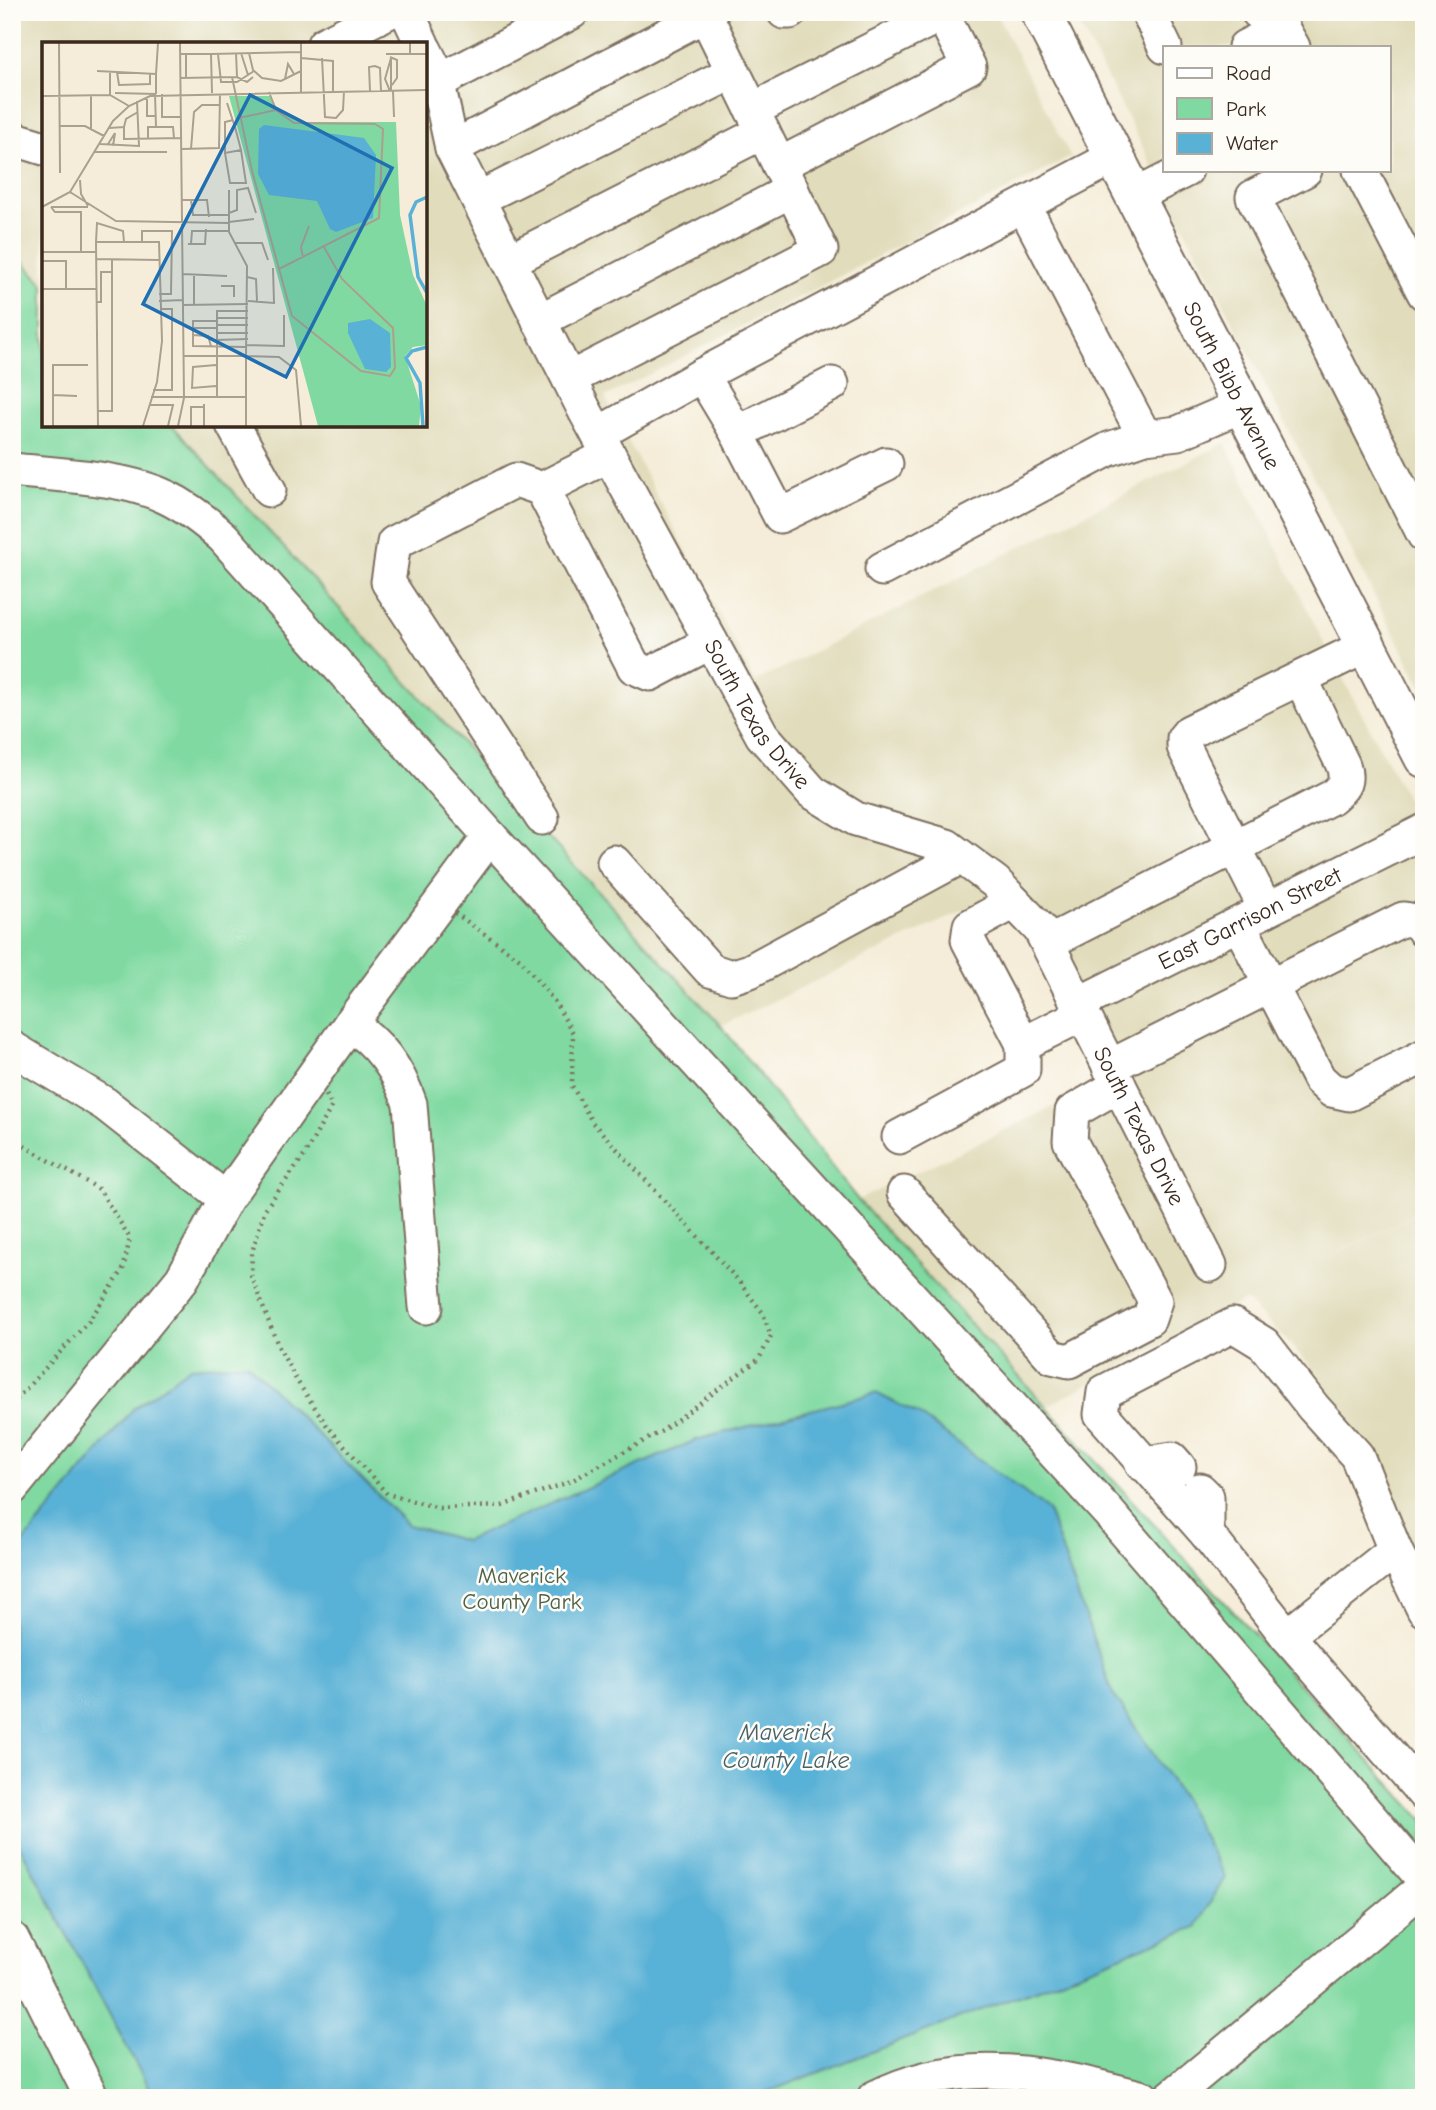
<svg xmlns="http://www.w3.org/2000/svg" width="1436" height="2110" viewBox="0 0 1436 2110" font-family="'Comic Neue',sans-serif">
<rect width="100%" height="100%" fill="#fdfcf7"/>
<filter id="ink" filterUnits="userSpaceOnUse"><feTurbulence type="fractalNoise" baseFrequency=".0143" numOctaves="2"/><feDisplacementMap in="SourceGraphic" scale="14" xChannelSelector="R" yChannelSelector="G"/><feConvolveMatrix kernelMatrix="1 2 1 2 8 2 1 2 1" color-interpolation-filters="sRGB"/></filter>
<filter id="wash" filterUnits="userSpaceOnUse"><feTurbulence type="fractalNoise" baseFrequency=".00686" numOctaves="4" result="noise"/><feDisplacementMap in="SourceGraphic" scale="28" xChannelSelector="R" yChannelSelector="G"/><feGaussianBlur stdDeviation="1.57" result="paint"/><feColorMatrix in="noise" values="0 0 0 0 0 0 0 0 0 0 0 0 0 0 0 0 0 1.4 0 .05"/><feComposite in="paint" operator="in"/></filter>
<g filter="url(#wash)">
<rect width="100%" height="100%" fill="#f5edd9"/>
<g fill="#e1dcbb" fill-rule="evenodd">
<polygon points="12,12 995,12 1071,157 605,397 755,682 1225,443 1326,647 1424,830 1424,1209 1284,1279 1424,1210 1424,1552 1407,1561 1297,1381 1311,1366 1246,1300 1047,1406 858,1200 1100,1085 1027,929 983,901 721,1026 525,807 162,425 425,425 425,44 44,44 44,301 12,267"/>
<path d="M 1073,12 L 1424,12 L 1424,692 ZM 1165,47 L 1389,47 L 1389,170 L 1165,170 Z"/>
</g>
<polygon fill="#7fd9a0" stroke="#5d825f" stroke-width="2" points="12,250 44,285 44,425 172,425 721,1026 858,1200 1424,1821 1424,2098 1060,2098 1020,2088 971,2089 939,2098 12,2098"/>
<polygon fill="#59b1d6" stroke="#4a6e7a" stroke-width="2" points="247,1363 408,1525 465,1541 696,1440 876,1393 918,1414 1048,1510 1112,1692 1181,1796 1225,1877 1196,1927 752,2098 154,2098 12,1831 12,1556 133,1409 190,1367"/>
</g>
<g filter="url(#ink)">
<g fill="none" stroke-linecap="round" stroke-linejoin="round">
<g stroke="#7c6e5f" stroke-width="37">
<g id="minor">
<polyline points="407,12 422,44"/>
<polyline points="784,12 790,12"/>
<polyline points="1148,12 1165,47"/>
<polyline points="1258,12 1282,28 1293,47"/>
<polyline points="324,44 388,12"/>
<polyline points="1245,47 1282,28"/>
<path id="s1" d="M 425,50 L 435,70 L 452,148 L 585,411 L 762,735 L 812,792 L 856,819 L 947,846 L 995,882 L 1040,929 L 1210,1265"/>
<polyline points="438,82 572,12"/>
<polyline points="752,110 942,14 969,67 779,165"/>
<polyline points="12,138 44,148"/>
<polyline points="452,148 705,15"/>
<polyline points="1305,170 1253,197 1424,535"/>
<polyline points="1360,170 1424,293"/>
<polyline points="1135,196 1186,170"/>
<polyline points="478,199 733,72"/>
<polyline points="1024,206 1145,437"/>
<polyline points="509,261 763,132"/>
<polyline points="539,321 792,190"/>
<polyline points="702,375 737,433 832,384"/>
<polyline points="569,379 821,250 704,12"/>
<polyline points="233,425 269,490"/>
<polyline points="737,433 780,516 886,464"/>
<polyline points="598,434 702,375 1114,157"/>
<path d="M 12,470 C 58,475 125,477 166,497 C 187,507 205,521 223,537 L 490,836 L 1108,1512 L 1424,1880"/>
<polyline points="542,489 634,667 650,674 711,642"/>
<polyline points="882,569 1109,449 1145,437 1178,433 1243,405"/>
<polyline points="542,818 388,582 394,543 516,480 542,489 609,455"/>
<polyline points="614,862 710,970 731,977 750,971 961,857"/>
<polyline points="1014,902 970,926 968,940 1023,1044"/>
<polyline points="1266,910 1184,747 1184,738 1189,732 1366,646"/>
<polyline points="1239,924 1319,1079 1331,1090 1349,1094 1424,1056"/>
<path d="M 1047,943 L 1332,797 C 1345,786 1348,781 1343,765 L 1301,679"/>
<path id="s2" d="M 1078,1004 L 1424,831"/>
<path d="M 350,1024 C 380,1043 399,1071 410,1104 L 426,1307"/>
<polyline points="12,1048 105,1104 226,1199"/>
<path d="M 1109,1067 L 1403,919 C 1413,920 1419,922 1424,931"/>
<polyline points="899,1137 1023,1070 1023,1044 1083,1014"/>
<polyline points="904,1193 1052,1357 1069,1361 1149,1319 1155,1301 1070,1141 1072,1112 1119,1085"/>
<polyline points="1142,1464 1172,1459 1179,1467"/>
<polyline points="12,1488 182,1279 226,1199 350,1024 490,836"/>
<polyline points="1200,1490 1207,1497 1207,1534"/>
<polyline points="1424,1610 1395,1550 1287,1636 1424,1794"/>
<polyline points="1287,1636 1207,1534 1101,1414 1104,1392 1233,1325 1264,1344 1313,1407 1357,1456 1395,1550"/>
<polyline points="12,1939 92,2098"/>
<path d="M 874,2098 C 963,2052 1051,2074 1143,2098"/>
<polyline points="1170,2098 1424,1887"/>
</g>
</g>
<g stroke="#7c6e5f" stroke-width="42">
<g id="major">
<path id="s3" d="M 1040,12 L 1424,758"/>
</g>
</g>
<g stroke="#7c6e5f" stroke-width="4.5" stroke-dasharray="2 5" stroke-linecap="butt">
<polygon points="455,913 520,959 554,1001 573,1033 572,1086 592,1122 736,1278 763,1313 771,1336 759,1359 662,1431 571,1481 502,1506 439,1508 387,1494 328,1427 297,1381 279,1348 251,1276 252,1252 265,1209 304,1156 332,1106 322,1087 443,922"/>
<polyline points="12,1139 99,1189 130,1238 123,1270 89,1321 12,1404"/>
</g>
<use href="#minor" stroke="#fff" stroke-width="33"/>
<use href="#major" stroke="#fff" stroke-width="38"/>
</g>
</g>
<g text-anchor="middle" stroke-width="5" stroke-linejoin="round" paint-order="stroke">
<g font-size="23" fill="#3b2a1e" stroke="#fdfcf7">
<text dy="8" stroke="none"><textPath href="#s3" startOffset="420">South Bibb Avenue</textPath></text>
<text dy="8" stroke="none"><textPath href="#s1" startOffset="746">South Texas Drive</textPath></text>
<text dy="8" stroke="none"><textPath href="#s2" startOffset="192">East Garrison Street</textPath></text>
<text dy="8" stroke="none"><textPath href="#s1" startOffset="1334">South Texas Drive</textPath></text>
</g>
<g font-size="23" fill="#4f5f45" stroke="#fdfcf7">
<text x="522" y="1583">Maverick<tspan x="522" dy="26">County Park</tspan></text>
</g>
<g font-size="24" font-style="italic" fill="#476068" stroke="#fdfcf7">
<text x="786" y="1740">Maverick<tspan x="786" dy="28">County Lake</tspan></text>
</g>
</g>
<g transform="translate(42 42)">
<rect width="385" height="385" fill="#f5edd9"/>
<path d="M 187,54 L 229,54 L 234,65 L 258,80 L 354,80 L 358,173 L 371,233 L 385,264 L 385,303 L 371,305 L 363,314 L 379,364 L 377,384 L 276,384 Z" fill="#7fd9a0"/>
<path d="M 222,83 L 322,96 L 334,113 L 331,176 L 294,190 L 288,187 L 275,159 L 227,153 L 216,132 L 217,87 ZM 328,277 L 348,291 L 349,325 L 344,330 L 323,327 L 306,291 L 306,281 Z" fill="#59b1d6"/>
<path fill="none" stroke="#59b1d6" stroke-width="3.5" d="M 385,155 L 374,160 L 368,173 L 376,235 L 385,251M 381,384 L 378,341 L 364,316 L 370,309 L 385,305"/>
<path fill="none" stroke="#ab9f8e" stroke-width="2" d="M 17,1 L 18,131M 259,1 L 259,50M 368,1 L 368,12 L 385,12M 194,11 L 195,35M 199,11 L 206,33M 207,11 L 211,28 L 220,36 L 239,39 L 259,29M 138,12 L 169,12 L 170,51M 144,12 L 144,36M 169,12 L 259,10M 176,12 L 179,40 L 195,40 L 212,29M 344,12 L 368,12M 348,15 L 355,18 L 355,36 L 350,43M 259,16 L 291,19 L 291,49M 280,16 L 283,75 L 294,76 L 301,68 L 302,49M 55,29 L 114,32 L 116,1M 68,29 L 68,53M 75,30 L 77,43 L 108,42 L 108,32M 190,35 L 210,129 L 250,274 L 319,329 L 348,334 L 353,326 L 351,286 L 300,237 L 282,205M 138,36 L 195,35 L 205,40 L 211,35M 243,37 L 246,22 L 252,32M 114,49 L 114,32 L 114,52M 328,49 L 327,25 L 333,24 L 338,26 L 339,49M 348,49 L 343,37 L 349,16 L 349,49M 351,49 L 352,75M 227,50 L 234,68 L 252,81 L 333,82 L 341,87 L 337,176 L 237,227M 73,51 L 114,52M 113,52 L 114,85M 120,52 L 120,75 L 139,75M 0,54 L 68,53 L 87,64M 105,55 L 105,74 L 114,74M 185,61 L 193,85 L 199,108 L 183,111 L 183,80 L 191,78M 197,76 L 234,68M 17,84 L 43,84 L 62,94M 82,85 L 84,77 L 96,70M 67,86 L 82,85 L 82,97 L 140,96M 49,87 L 49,53M 106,97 L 106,85 L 131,85 L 132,96M 58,102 L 97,104 L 95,59M 66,102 L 73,91 L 71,104M 140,107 L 177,106 L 178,52M 149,107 L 152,70 L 160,63 L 178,63M 53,110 L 125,110M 183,111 L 188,141 L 204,141 L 199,108M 38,138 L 39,152 L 46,164M 28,150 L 74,179 L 187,181M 140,158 L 165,158 L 167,175M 149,158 L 151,173 L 187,173M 0,165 L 28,150 L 71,79 L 87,64 L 108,54 L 384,48M 9,165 L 13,170 L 39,170 L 39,210M 9,165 L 46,165M 187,171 L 195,168 L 195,148 L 206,146 L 214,171M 187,180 L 212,177M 54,200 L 55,181 L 81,189 L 82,200M 100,200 L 100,189 L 130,189 L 129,252 L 117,252M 192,201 L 220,201 L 226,218M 146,202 L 163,202 L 164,187M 149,202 L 150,189 L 187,189M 0,210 L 54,210M 261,216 L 259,205 L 267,184M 54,217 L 117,218M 0,219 L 24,219 L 24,247M 141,232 L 185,234M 152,234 L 152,263M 205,235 L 214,237 L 215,259M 179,244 L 192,244 L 192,255M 0,247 L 54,247M 117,259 L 141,258M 206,259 L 232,261 L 231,226M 54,260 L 59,260 L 59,230 L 70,230M 141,263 L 206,262M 175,276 L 206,276M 175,283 L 206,283M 151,286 L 151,304 L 204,305M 175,286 L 151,286 L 151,279 L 175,279M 174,291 L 206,291M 151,293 L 166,294 L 169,304M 174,298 L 206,297M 205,303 L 242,304 L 242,273M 141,314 L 204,314 L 205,224 L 187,190 L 187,148M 174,323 L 151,325 L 150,346 L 174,344M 111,348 L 130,348 L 130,267 L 118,267M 11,353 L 35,354M 109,355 L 204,355 L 204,314 L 237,315 L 254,328 L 259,384M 175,355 L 175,269 L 206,269M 204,355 L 204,384M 107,363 L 131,363 L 126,384M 56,369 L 70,369 L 70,217M 11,384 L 11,323 L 46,323M 56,384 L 54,200 L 117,200 L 120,299 L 115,340 L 101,384M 136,384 L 142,356 L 138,1M 149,384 L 149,365 L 162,365M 162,384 L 162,362"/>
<path fill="#1f6fb2" fill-opacity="0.15" stroke="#1f6fb2" stroke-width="3.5" d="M 208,53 L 350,126 L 244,335 L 101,262 Z"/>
<rect width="385" height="385" fill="none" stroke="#3b2a1e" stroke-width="3.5"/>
</g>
<rect width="1436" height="2110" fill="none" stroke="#fdfcf7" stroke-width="42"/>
<rect x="1163" y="46" width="228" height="126" fill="#fdfcf7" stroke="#afa8a0" stroke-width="2"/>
<rect x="1177" y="68" width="35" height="10" fill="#ffffff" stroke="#afa8a0" stroke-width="2"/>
<text x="1226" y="80" font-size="21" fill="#3b2a1e">Road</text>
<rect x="1177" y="98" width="35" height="21" fill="#7fd9a0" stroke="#afa8a0" stroke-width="2"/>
<text x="1226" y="116" font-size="21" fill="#3b2a1e">Park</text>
<rect x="1177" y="133" width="35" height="21" fill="#59b1d6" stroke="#afa8a0" stroke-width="2"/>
<text x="1226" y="150" font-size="21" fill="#3b2a1e">Water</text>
</svg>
